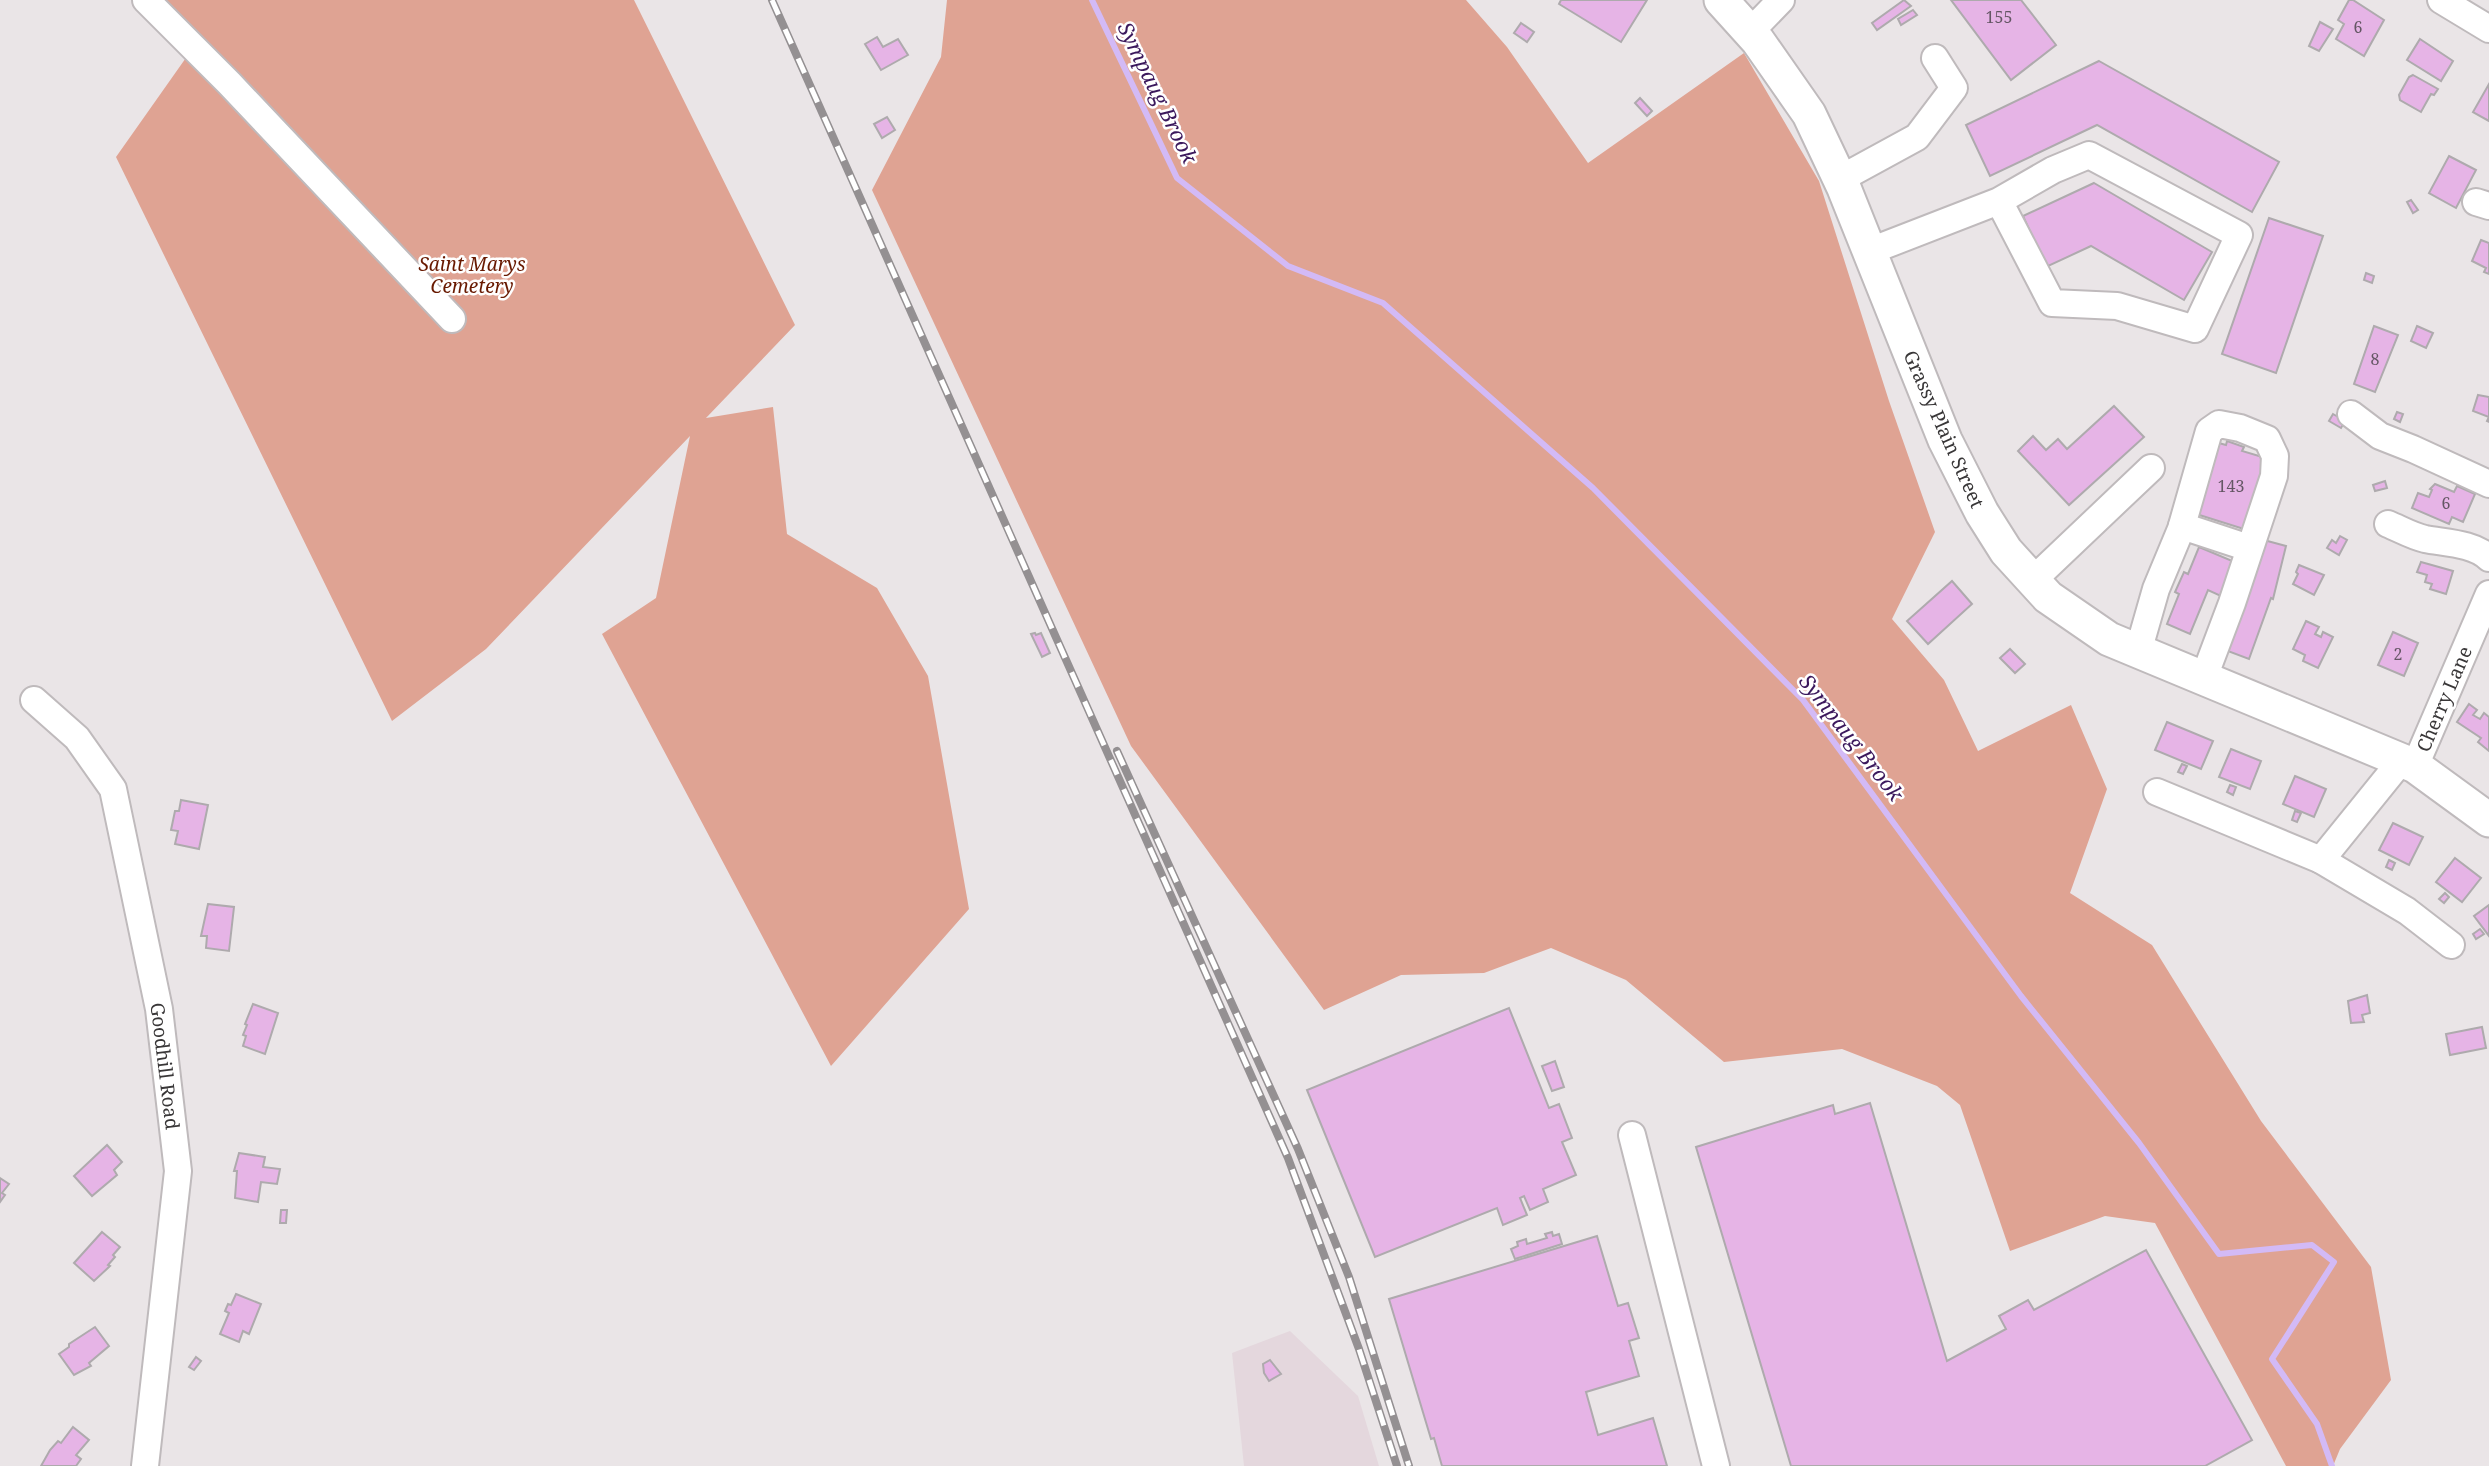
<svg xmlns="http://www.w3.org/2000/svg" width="2489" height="1466" viewBox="0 0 2489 1466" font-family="'Noto Serif',serif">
<rect width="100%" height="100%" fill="#eae5e7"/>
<polygon fill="#e4d7dd" points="1290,1331 1358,1396 1379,1466 1244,1466 1232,1353"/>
<g fill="#dfa393">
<polygon points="154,0 634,0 795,325 706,418 773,407 787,534 877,588 928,676 969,909 831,1066 602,634 656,598 690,436 486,649 392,721 116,157 195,45"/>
<polygon points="947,0 1466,0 1507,47 1588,163 1744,53 1819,181 1889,401 1935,532 1892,619 1944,680 1978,751 2071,705 2107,789 2070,893 2152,945 2261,1121 2371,1267 2391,1380 2340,1449 2333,1466 2286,1466 2155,1223 2105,1216 2010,1251 1960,1105 1937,1086 1842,1049 1724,1062 1626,980 1551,948 1484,973 1401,975 1324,1010 1131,746 872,190 941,57"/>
</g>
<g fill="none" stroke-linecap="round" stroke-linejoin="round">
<polyline stroke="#d3baf6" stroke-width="6" points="1092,0 1177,178 1288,266 1383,303 1593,488 1803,700 2021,996 2139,1143 2219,1254 2312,1245 2334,1262 2272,1359 2317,1424 2332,1466"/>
</g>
<g fill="#e6b4e6" stroke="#aeaaad" stroke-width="2">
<polygon points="1561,0 1647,0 1621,42 1559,4"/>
<polygon points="1904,0 1911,6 1877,30 1872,23"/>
<polygon points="1951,0 2021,0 2056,45 2011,80"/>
<polygon points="2349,0 2353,0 2384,20 2364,56 2336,39 2344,24 2338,20"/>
<polygon points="1913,10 1917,15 1901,25 1898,19"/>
<polygon points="2320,22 2333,29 2319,51 2309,46"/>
<polygon points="1521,23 1534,32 1527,42 1514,33"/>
<polygon points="877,37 883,47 898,39 908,55 881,70 865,44"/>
<polygon points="2420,39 2453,61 2441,81 2407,60"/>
<polygon points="2099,61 2279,162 2252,212 2097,125 1990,176 1966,125"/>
<polygon points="2413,75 2438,89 2434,95 2431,94 2421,112 2400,100 2399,95 2409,77"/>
<polygon points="2489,84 2489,121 2473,112"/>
<polygon points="1640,98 1652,111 1647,116 1635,103"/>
<polygon points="887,117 895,130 882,138 874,124"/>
<polygon points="2449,156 2476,170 2456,208 2429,193"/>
<polygon points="2094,183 2212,252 2184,300 2091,246 2046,267 2023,216"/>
<polygon points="2411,200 2418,210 2413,213 2407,202"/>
<polygon points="2269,218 2323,236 2276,373 2222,354"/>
<polygon points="2481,240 2489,243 2489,274 2484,272 2486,268 2472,261"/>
<polygon points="2366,273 2374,276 2372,283 2364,280"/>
<polygon points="2374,326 2398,335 2375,392 2354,384"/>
<polygon points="2417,326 2433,333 2426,348 2411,341"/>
<polygon points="2478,395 2489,397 2489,422 2487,421 2489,417 2473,411"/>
<polygon points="2114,406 2144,437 2069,505 2018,451 2033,436 2046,450 2058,439 2067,449"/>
<polygon points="2397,412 2403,414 2400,422 2394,419"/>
<polygon points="2333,414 2345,421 2341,428 2329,421"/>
<polygon points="2227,441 2244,447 2242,451 2269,459 2247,530 2193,513 2215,442 2226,445"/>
<polygon points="2385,481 2387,488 2375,491 2373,485"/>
<polygon points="2435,484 2454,492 2457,486 2475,494 2463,522 2452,517 2449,524 2412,508 2418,493 2429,497 2432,490 2430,489"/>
<polygon points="2340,536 2347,540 2339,555 2327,548 2332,540 2336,543"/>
<polygon points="2260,539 2286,546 2273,599 2271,598 2249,659 2225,650"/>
<polygon points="2199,547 2237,563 2223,597 2208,590 2190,634 2167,624 2179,594 2175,592 2184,572 2188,574"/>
<polygon points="2421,562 2453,571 2446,594 2430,589 2432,584 2425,582 2427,575 2417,572"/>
<polygon points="2299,565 2324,575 2314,595 2293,584 2298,574 2296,572"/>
<polygon points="1952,581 1972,604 1928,644 1907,621"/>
<polygon points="2306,621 2319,627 2315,634 2321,637 2323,632 2333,637 2318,668 2303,661 2305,655 2293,649"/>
<polygon points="2393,632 2418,643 2404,676 2378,665"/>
<polygon points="1035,633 1036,635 1041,633 1050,653 1042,657 1031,634"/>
<polygon points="2010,649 2025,664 2015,673 2000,658"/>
<polygon points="2469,704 2477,710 2473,715 2480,719 2484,713 2489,717 2489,751 2478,742 2481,738 2457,722"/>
<polygon points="2167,722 2213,741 2201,769 2155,750"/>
<polygon points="2231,749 2261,761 2250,789 2219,777"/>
<polygon points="2182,764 2187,766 2183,774 2178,772"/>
<polygon points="2295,776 2326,789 2314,817 2283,804"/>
<polygon points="2230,785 2236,787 2233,795 2227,792"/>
<polygon points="181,800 208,805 199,849 175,844 178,831 171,830 175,811 179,811"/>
<polygon points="2295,811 2301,813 2297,822 2292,820"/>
<polygon points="2393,823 2423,837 2409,865 2379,850"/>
<polygon points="2455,858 2481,878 2462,902 2436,882"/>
<polygon points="2389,860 2395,863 2392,870 2386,867"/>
<polygon points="2445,893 2449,897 2444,903 2439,899"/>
<polygon points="208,904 234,907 229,951 206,948 207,936 201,936"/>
<polygon points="2489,905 2489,936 2474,916"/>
<polygon points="2480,929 2484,934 2476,939 2473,934"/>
<polygon points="2367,995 2370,1013 2362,1015 2364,1022 2351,1023 2348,1001"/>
<polygon points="253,1004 278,1013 265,1054 243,1046 246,1036 243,1035 247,1025 245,1024"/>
<polygon points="1509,1008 1549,1108 1559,1104 1572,1138 1562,1142 1576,1175 1543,1189 1548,1202 1530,1210 1524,1196 1520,1198 1527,1215 1503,1225 1497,1208 1375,1257 1307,1090"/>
<polygon points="2482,1027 2486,1048 2450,1055 2446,1034"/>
<polygon points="1555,1061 1564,1087 1552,1091 1542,1066"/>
<polygon points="1870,1103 1947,1361 2006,1329 1999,1316 2028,1300 2034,1310 2146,1250 2252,1440 2205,1466 1791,1466 1696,1147 1833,1105 1835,1114"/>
<polygon points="107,1145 122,1162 114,1170 117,1175 92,1196 74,1176"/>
<polygon points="239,1153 265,1157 263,1167 280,1169 277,1184 261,1182 258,1202 235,1198 237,1171 234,1171"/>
<polygon points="0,1178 9,1184 2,1193 5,1195 0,1202"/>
<polygon points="281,1210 287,1210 286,1223 280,1223"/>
<polygon points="102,1232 120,1247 113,1255 115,1257 108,1265 110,1266 94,1281 74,1263"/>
<polygon points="1552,1232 1553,1236 1559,1234 1562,1244 1515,1259 1511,1249 1518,1246 1517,1242 1526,1239 1527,1244 1547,1238 1545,1234"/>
<polygon points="1597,1236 1618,1306 1628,1303 1639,1338 1629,1341 1639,1376 1586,1392 1598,1435 1653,1418 1667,1466 1442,1466 1434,1438 1431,1439 1389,1299"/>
<polygon points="236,1294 261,1304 249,1334 243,1331 239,1342 220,1334 229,1313 225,1311 228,1304 231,1305"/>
<polygon points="95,1327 109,1346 89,1363 91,1366 74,1375 59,1354 69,1347 69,1344"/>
<polygon points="196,1357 201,1361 194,1370 189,1367"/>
<polygon points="1270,1360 1281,1374 1269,1381 1264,1373 1263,1364"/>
<polygon points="73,1427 89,1440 76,1455 81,1459 76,1466 41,1466 50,1450 58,1441 61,1443"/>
</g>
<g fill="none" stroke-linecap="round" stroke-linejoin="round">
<g stroke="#bfbabc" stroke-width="30">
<g id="minor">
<polyline points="146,0 229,83 452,319"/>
<polyline points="2441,0 2489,29"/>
<polyline points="1750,32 1781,0"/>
<polyline points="1840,179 1917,137 1954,88 1935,58"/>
<polyline points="2476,202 2489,206"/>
<polyline points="1870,251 1999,201 2053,170 2089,155 2239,235 2195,329 2117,306 2052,303 1999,201"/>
<polyline points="2351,414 2380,436 2413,449 2489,484"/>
<path d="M 2388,524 C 2400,529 2412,536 2425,539 C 2445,543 2473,543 2489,558"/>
<polyline points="2182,526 2249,548"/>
<polyline points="2033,580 2151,468"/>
<polyline points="2138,652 2156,589 2181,529 2209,431 2219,424 2240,428 2267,439 2275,456 2274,476 2232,603 2203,680"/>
<polyline points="34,700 77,738 113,789 159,1009 178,1171 145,1466"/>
<polyline points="2401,761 2321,860 2407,911 2451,945"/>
<polyline points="2415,766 2489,594"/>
<polyline points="2157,792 2321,860"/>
<polyline points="1632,1135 1716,1466"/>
</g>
</g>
<g stroke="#bfbabc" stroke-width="37">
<polyline id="major" points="1721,0 1758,41 1809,114 1844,188 1945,440 1982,513 2006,551 2048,597 2109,639 2415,766 2489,820"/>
</g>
<use href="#minor" stroke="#fff" stroke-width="26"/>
<use href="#major" stroke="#fff" stroke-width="33"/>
<g stroke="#949092" stroke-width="8">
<g id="rail">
<polyline points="772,0 1288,1158 1359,1349 1397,1466"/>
<polyline points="1117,751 1298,1149 1349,1277 1409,1466"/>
</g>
</g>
<use href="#rail" stroke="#fff" stroke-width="5" stroke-dasharray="16" stroke-linecap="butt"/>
</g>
<g text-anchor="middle" stroke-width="5" stroke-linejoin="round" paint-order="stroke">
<g font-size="16" fill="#645664">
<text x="1999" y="23">155</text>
<text x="2358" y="33">6</text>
<text x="2375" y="365">8</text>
<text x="2231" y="492">143</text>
<text x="2446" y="509">6</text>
<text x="2398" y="660">2</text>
</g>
<g font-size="19" font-style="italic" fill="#681900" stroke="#fff">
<text x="472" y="271">Saint Marys<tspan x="472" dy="22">Cemetery</tspan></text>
</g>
<g font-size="19" fill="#393738" stroke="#fff">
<text transform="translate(1944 429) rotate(66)" y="7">Grassy Plain Street</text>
<text transform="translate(2444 699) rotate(-67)" y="7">Cherry Lane</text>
<text transform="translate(165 1066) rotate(83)" y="7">Goodhill Road</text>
</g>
<g font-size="21" font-style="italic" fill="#3b185c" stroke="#fff">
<text transform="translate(1157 93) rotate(64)" y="7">Sympaug Brook</text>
<text transform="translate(1851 738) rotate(52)" y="7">Sympaug Brook</text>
</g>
</g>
</svg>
